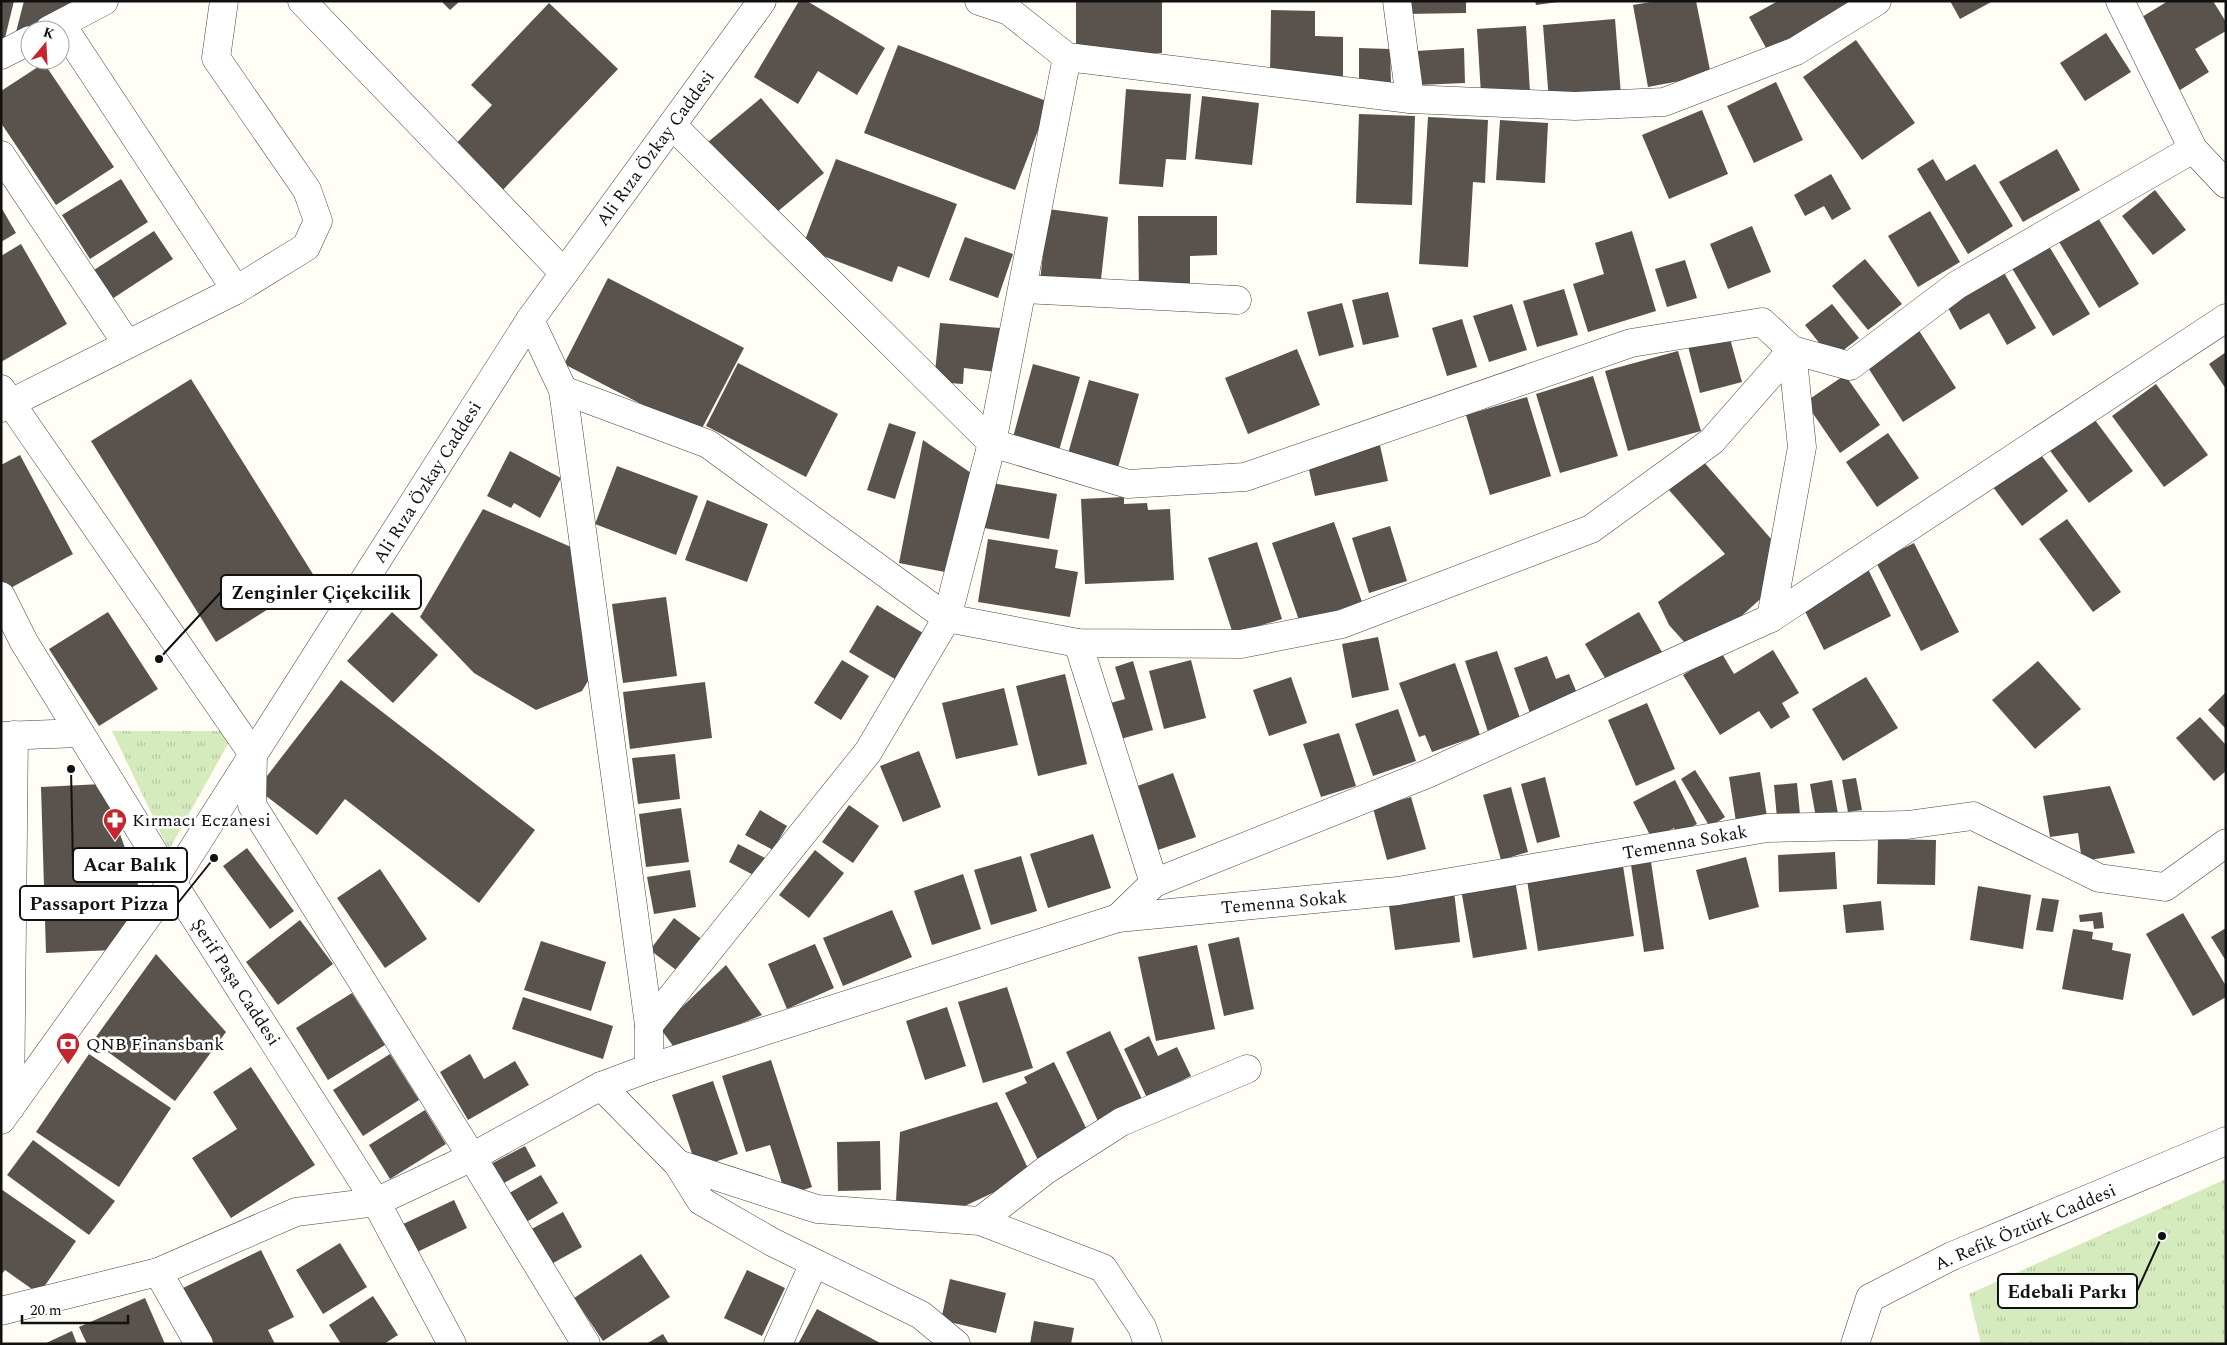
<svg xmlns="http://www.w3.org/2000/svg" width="2227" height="1345" viewBox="0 0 2227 1345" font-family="Spectral,serif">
<defs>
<pattern id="grass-tufts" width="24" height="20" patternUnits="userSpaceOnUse" patternTransform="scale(1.25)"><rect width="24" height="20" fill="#d5ebbd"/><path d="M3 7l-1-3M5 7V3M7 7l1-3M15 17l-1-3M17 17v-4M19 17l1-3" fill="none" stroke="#b6c8a1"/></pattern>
</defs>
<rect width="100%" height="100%" fill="#fffdf5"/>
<g fill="url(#grass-tufts)">
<polygon points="112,731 235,731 169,850"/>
<polygon points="2226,1179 2226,1344 1981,1344 1969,1294"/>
</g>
<g fill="#5a524d">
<polygon points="1,1 14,1 5,38 1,40"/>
<polygon points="24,1 83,1 16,32"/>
<polygon points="441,1 460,1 450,10"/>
<polygon points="799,1 807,1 885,48 857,95 818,71 798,104 754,77"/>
<rect x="1076" y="1" width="86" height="52"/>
<polygon points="1403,1 1466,1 1466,13 1403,14"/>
<polygon points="1535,1 1558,1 1558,2 1536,5"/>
<polygon points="1656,1 1696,1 1711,75 1648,87 1633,5"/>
<polygon points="1778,1 1854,1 1771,57 1749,17"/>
<polygon points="1950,1 1993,1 1960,19"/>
<polygon points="2168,1 2213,1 2226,22 2226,31 2195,49 2209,72 2180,90 2137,20"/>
<polygon points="549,3 618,69 500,193 452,148 492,105 471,85"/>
<polygon points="1271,10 1315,11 1315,36 1343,37 1343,77 1270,75"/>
<polygon points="1615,19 1621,95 1549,101 1543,25"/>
<polygon points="1526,26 1530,92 1481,94 1477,29"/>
<polygon points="2106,33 2131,72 2085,101 2060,63"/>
<polygon points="1856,40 1915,123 1862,160 1803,77"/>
<polygon points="898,45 1049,102 1015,190 864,133"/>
<polygon points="1359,48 1390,49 1391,83 1359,83"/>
<polygon points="1464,48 1465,83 1418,85 1416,51"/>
<polygon points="44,63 114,167 56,205 1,123 1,91"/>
<polygon points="1776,82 1803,140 1754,163 1727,106"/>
<polygon points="1126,89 1191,94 1186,160 1166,159 1163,187 1119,184"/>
<polygon points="1202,96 1259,103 1252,165 1195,159"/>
<polygon points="761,98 824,173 771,217 708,142"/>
<polygon points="1702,110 1728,174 1669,199 1642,135"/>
<polygon points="1359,114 1415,116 1412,205 1356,203"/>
<polygon points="1428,117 1488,120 1485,183 1473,182 1468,267 1419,264"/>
<polygon points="1500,120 1548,123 1545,183 1496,180"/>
<polygon points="2057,149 2080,190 2023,222 1999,182"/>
<polygon points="836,159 957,204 929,278 898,266 892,282 802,248"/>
<polygon points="1933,159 1946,181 1975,164 2013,226 1968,254 1917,169"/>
<polygon points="1831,174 1851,209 1832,220 1824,206 1805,216 1794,195"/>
<polygon points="121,179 148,222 90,259 62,215"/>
<polygon points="2155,190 2186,230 2153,255 2122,216"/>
<polygon points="1,207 16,233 1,242"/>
<polygon points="1048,209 1108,217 1100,288 1040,281"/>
<polygon points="1930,211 1960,262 1918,287 1888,236"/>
<polygon points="2095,213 2139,284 2099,308 2056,237"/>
<polygon points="1138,216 1217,216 1217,255 1190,256 1190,293 1139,293"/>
<polygon points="1752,226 1771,272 1728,289 1710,244"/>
<polygon points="154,231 173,259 112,299 94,270"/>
<polygon points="1632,231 1656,311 1588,332 1573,284 1604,274 1595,243"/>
<polygon points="965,237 1013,254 998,298 949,280"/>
<polygon points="2047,243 2090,314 2053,336 2010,265"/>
<polygon points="21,244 67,324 1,362 1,256"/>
<polygon points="1865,259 1902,304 1868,330 1832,286"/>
<polygon points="1685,260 1697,298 1667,307 1655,269"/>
<polygon points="2003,271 2036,328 2007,345 1989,313 1960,330 1946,304"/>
<polygon points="608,278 744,348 699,434 564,364"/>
<polygon points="1564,289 1578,335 1537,347 1523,301"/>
<polygon points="1388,292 1399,337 1363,345 1352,300"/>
<polygon points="1342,303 1354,347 1319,356 1307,312"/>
<polygon points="1512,304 1527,350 1489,362 1473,316"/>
<polygon points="1832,304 1859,338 1832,359 1805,325"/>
<polygon points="1462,319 1477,367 1447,376 1432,328"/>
<polygon points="940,323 1000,328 996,372 964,368 963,384 934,382"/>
<polygon points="1918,329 1956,388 1903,422 1865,363"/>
<polygon points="1729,335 1742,382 1700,393 1688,346"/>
<polygon points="1297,349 1320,405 1248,434 1225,378"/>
<polygon points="1678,351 1701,431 1628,451 1605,371"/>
<polygon points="2226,352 2226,389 2209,364"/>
<polygon points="738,363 838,414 806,477 706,426"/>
<polygon points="1033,364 1080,377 1058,454 1012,441"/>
<polygon points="1845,375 1880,425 1840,453 1805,402"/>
<polygon points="1593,376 1618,456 1560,473 1536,394"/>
<polygon points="191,379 316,579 216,642 91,441"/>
<polygon points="1089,380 1139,394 1117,471 1067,457"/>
<polygon points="2156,384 2208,455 2164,487 2112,416"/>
<polygon points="1527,397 1551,476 1490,495 1466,415"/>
<polygon points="2092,416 2133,471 2089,503 2048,448"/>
<polygon points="889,423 916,432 895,499 867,490"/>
<polygon points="1888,433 1919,478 1877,507 1846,462"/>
<polygon points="923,440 974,475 955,574 899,563"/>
<polygon points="1379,441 1388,481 1315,496 1306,457"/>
<polygon points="510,451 561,478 540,518 514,503 511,508 487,496"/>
<polygon points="2039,452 2068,491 2022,526 1993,487"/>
<polygon points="20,455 73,554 5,591 1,584 1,465"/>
<polygon points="1703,461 1779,548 1767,593 1737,620 1687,645 1669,625 1658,602 1725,554 1669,490"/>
<polygon points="617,466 698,496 676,555 595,524"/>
<polygon points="986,482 1057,494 1049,539 978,527"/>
<polygon points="1124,497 1124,504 1147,503 1148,510 1170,509 1174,580 1085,584 1081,499"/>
<polygon points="707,500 768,524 747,582 685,560"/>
<polygon points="483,509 578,550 591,676 582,691 536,710 474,673 420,617"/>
<polygon points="2067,519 2121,592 2093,612 2039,539"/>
<polygon points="1334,522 1362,602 1300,623 1272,543"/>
<polygon points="1390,526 1407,581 1369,593 1352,538"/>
<polygon points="988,539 1058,550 1055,568 1078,572 1070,617 978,602"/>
<polygon points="1257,542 1282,619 1233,634 1208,558"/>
<polygon points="1914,543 1959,632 1921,651 1876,562"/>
<polygon points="1867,567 1891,616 1824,650 1800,601"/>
<polygon points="666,597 677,676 623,683 612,604"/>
<polygon points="877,605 923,633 895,679 849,652"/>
<polygon points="108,612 158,689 99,726 49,649"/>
<polygon points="392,612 438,655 393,703 347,661"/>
<polygon points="1639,612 1662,652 1608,683 1585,644"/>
<polygon points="1378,637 1389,690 1352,698 1342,644"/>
<polygon points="1773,650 1799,693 1782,703 1790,717 1771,729 1759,711 1720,735 1683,675 1721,652 1734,674"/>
<polygon points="1497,651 1521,721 1488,732 1465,661"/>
<polygon points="1547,656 1556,679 1569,674 1579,698 1531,716 1514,668"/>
<polygon points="842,660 869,676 841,720 814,703"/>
<polygon points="1191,660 1206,718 1164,729 1149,671"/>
<polygon points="1133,661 1153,730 1117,740 1107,704 1125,699 1115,667"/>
<polygon points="2038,661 2081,709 2035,749 1992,700"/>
<polygon points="1455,663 1480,735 1432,752 1425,735 1419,737 1399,683"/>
<polygon points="1065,674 1087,764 1038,776 1016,686"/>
<polygon points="1291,677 1307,723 1269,736 1253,690"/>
<polygon points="1866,677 1898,728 1843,761 1812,709"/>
<polygon points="341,680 535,830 479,903 345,799 317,835 257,789"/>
<polygon points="705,682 712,738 630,749 623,692"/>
<polygon points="1004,688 1018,745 956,759 942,703"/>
<polygon points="2226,692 2226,729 2208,710"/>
<polygon points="1647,703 1675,769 1636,786 1608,720"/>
<polygon points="1398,709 1416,761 1373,776 1355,724"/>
<polygon points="2200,717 2226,745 2226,771 2214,781 2176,738"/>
<polygon points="1339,733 1356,786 1321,797 1303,744"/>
<polygon points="919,751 941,807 903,822 880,766"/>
<polygon points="675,754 680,799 638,804 632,758"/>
<polygon points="1695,770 1725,817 1710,827 1681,779"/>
<polygon points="1760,772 1767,817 1736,822 1729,777"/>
<polygon points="1173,773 1196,837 1155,851 1132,788"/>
<polygon points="1545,777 1560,837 1537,843 1521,784"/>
<polygon points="1856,778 1862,810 1848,812 1842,780"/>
<polygon points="1675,780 1697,824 1677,834 1674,828 1652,839 1633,802"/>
<polygon points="1832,780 1838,814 1816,818 1810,784"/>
<polygon points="1797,783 1800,815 1777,818 1774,785"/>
<polygon points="102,784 144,901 113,950 46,953 41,787"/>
<polygon points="2110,786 2135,853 2082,861 2078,833 2050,837 2043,796"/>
<polygon points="1511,787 1528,852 1501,860 1483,795"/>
<polygon points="1411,797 1426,849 1387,860 1373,808"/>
<polygon points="849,805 879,826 853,863 822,842"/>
<polygon points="681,808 689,862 646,867 639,814"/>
<polygon points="760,810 787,826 773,850 745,835"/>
<polygon points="1093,834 1111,888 1048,908 1030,854"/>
<polygon points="1878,839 1936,840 1935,885 1877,884"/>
<polygon points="738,844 769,860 759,878 729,862"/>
<polygon points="247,848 294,911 270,929 223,866"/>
<polygon points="815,850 844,873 809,918 779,895"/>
<polygon points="1835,852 1837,889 1779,892 1778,855"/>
<polygon points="1021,856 1037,911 991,925 974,870"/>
<polygon points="1746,857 1759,907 1709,920 1696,870"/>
<polygon points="1651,862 1664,949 1644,952 1631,865"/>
<polygon points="1623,866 1634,936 1538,951 1527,880"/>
<polygon points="380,869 427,939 385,968 337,898"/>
<polygon points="690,870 696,907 654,914 647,877"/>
<polygon points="963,874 981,929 932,945 914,891"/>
<polygon points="1515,880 1527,949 1473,958 1461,889"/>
<polygon points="1978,886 2031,895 2023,949 1970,940"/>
<polygon points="1454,891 1460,942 1395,950 1388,898"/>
<polygon points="2042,898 2059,900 2053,932 2036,930"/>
<polygon points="1881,901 1884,930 1846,933 1843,905"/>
<polygon points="892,910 912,957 843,986 823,938"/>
<polygon points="2102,912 2104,928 2094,929 2093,921 2080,922 2079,915"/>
<polygon points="2183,913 2226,986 2226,997 2193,1016 2146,934"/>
<polygon points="674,918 704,941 680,973 650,950"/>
<polygon points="300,920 333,964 278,1005 246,962"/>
<polygon points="2226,928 2226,961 2211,937"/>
<polygon points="2073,929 2093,932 2092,939 2113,943 2112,950 2131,954 2123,1000 2062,989"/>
<polygon points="1239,937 1254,1009 1224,1016 1208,944"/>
<polygon points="541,941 606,962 591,1011 524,990"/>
<polygon points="815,944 834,988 787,1009 768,964"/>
<polygon points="1197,945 1215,1029 1156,1041 1138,957"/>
<polygon points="156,954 226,1032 175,1101 93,1041"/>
<polygon points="726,965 762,1015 676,1050 660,1028"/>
<polygon points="1007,987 1033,1068 983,1083 958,1002"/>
<polygon points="352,993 385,1045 328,1080 296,1028"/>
<polygon points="523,997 613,1026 603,1059 512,1029"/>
<polygon points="947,1007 966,1066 925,1080 906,1021"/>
<polygon points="1110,1031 1147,1110 1102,1130 1066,1052"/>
<polygon points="1149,1036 1158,1056 1177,1047 1191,1076 1147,1098 1124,1049"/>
<polygon points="89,1054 171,1108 119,1187 36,1132"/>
<polygon points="390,1054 419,1100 363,1136 333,1090"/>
<polygon points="470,1054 484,1079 515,1061 529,1085 468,1120 440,1072"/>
<polygon points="771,1060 812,1187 786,1196 770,1145 746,1152 722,1076"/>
<polygon points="1054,1062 1090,1136 1038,1160 1005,1093 1027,1083 1024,1077"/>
<polygon points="251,1067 315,1165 231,1218 192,1158 237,1129 213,1092"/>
<polygon points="713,1081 738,1154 697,1168 672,1095"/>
<polygon points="997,1102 1031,1175 952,1212 896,1201 900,1132"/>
<polygon points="425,1110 446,1144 390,1179 369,1145"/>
<polygon points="33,1140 115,1201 89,1235 7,1175"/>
<polygon points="880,1141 881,1190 838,1191 837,1142"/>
<polygon points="525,1146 536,1166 500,1185 489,1165"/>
<polygon points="541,1175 558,1203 523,1224 506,1195"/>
<polygon points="1,1189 76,1241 39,1294 5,1270 1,1275"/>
<polygon points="454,1200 467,1228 413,1254 399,1226"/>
<polygon points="563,1212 582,1247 546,1267 526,1232"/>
<polygon points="340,1243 367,1287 323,1314 296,1270"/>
<polygon points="261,1250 294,1317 268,1330 275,1344 208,1344 181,1289"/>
<polygon points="641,1254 670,1297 603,1341 574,1298"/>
<polygon points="747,1270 785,1288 762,1336 724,1318"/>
<polygon points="950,1279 1006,1293 996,1333 941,1320"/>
<polygon points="373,1296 398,1335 384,1344 341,1344 329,1325"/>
<polygon points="145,1298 165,1344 87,1344 79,1327"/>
<polygon points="817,1309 882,1344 798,1344"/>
<polygon points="1034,1321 1074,1328 1071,1344 1030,1344"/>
<polygon points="72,1331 77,1344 44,1344"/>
<polygon points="663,1334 669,1344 646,1344"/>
</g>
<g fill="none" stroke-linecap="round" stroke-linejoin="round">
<g stroke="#444" stroke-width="29">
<g id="minor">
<polyline points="302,1 564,273"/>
<polyline points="979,1 1009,11 1067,57 1410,99 1575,106 1664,102 1796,51 1877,1"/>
<polyline points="1397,1 1410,99"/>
<polyline points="2120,1 2193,149 2226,184"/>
<polyline points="61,24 236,290"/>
<polyline points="49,30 104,1"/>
<polyline points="1,55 30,40"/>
<polyline points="672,125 992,443 1128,484 1245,477 1631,343 1762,322 1792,350 1802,447 1771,618"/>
<polyline points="1,155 127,344"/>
<polyline points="1023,289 1237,300"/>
<polyline points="530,320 563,390 649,1025 649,1068"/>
<polyline points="1,389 253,754 252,805 472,1157 586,1344"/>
<polyline points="563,390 708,444 947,618 1078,643 1241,644 1342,624 1591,529 1712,441 1792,350 1850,366 1957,285 2193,149"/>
<polyline points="1,408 236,290 306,247 318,221 307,190 216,58 224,1"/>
<polyline points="1,596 24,642 172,882 376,1202 452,1344"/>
<polyline points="1078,643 1154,883"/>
<polyline points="1,736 80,733"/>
<polyline points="1118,918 1398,891 1767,828 1907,825 1973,816 2099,878 2165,887 2226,843"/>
<polyline points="649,1025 868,752 947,618 992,443 1067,57"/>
<polyline points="601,1086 678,1164 817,1209 980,1221 1103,1268 1142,1327 1148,1344"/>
<polyline points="10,1108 14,735"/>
<polyline points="1,1120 172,882 530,320 762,1"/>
<polyline points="678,1164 701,1201 772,1242 921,1315 956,1344"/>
<polyline points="980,1221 1046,1170 1121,1122 1247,1069"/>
<polyline points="158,1272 199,1344"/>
<polyline points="1,1311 158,1272 296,1212 376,1202 472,1157 601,1086 649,1068 1118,918 1154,883 1427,774 1771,618 2226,318"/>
<polyline points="778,1344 814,1263"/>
<polyline points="1855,1344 1870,1298 1952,1256 2226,1141"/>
</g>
</g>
<use href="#minor" stroke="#fff" stroke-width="28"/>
</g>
<defs>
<g id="pharmacy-pin" transform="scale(1.25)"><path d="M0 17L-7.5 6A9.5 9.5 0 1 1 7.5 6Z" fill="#c4262e" stroke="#fff"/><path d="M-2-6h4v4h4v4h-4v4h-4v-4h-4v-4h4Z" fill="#fff"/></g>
<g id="bank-pin" transform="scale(1.25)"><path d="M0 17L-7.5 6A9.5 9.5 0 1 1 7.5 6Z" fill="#c4262e" stroke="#fff"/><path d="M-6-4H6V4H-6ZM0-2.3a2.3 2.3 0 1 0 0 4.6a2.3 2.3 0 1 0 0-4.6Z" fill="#fff"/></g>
</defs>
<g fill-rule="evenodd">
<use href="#pharmacy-pin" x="115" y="820"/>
<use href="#bank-pin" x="68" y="1044"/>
</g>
<g text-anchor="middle" stroke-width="5" stroke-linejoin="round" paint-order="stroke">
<g font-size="18" fill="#111" stroke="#fff">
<text transform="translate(655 148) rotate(-54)" y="6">Ali Rıza Özkay Caddesi</text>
<text transform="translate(427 482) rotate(-58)" y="6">Ali Rıza Özkay Caddesi</text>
<text transform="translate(1685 842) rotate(-10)" y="6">Temenna Sokak</text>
<text transform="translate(1284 902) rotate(-5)" y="6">Temenna Sokak</text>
<text transform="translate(236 982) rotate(57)" y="6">Şerif Paşa Caddesi</text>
<text transform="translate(2025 1227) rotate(-23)" y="6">A. Refik Öztürk Caddesi</text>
</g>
<g font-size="18" fill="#111" stroke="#fff" text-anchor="start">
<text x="132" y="826">Kırmacı Eczanesi</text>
<text x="86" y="1050">QNB Finansbank</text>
</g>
</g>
<path fill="none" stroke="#111" stroke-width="2" d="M159 659L221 592M71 769L73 865M214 858L178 903M2162 1236L2137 1291"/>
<g fill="#111" stroke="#fff" stroke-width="2">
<circle cx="159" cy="659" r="5"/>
<circle cx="71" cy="769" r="5"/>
<circle cx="214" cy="858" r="5"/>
<circle cx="2162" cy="1236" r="5"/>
</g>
<g fill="#fff" stroke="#111" stroke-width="2">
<rect x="221" y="575" width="200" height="34" rx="5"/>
<rect x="73" y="848" width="114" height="34" rx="5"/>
<rect x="20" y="886" width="158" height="34" rx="5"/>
<rect x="1998" y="1274" width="139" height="34" rx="5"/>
</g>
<g font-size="19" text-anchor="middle" font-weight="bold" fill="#111">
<text x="321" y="599">Zenginler Çiçekcilik</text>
<text x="130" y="871">Acar Balık</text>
<text x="99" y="910">Passaport Pizza</text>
<text x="2067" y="1298">Edebali Parkı</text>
</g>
<rect width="2227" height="1345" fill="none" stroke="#111111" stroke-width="5"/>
<g transform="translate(45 45) rotate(18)"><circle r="24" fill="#ffffff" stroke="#a0a0a0"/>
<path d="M0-4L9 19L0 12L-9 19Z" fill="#c4262e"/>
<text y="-8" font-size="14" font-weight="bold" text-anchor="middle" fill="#111111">K</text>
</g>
<path d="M22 1315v8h106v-8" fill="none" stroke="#111111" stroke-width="2.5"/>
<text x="30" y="1315" font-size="15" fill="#111111" stroke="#ffffff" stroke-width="4" paint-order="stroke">20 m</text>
</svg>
